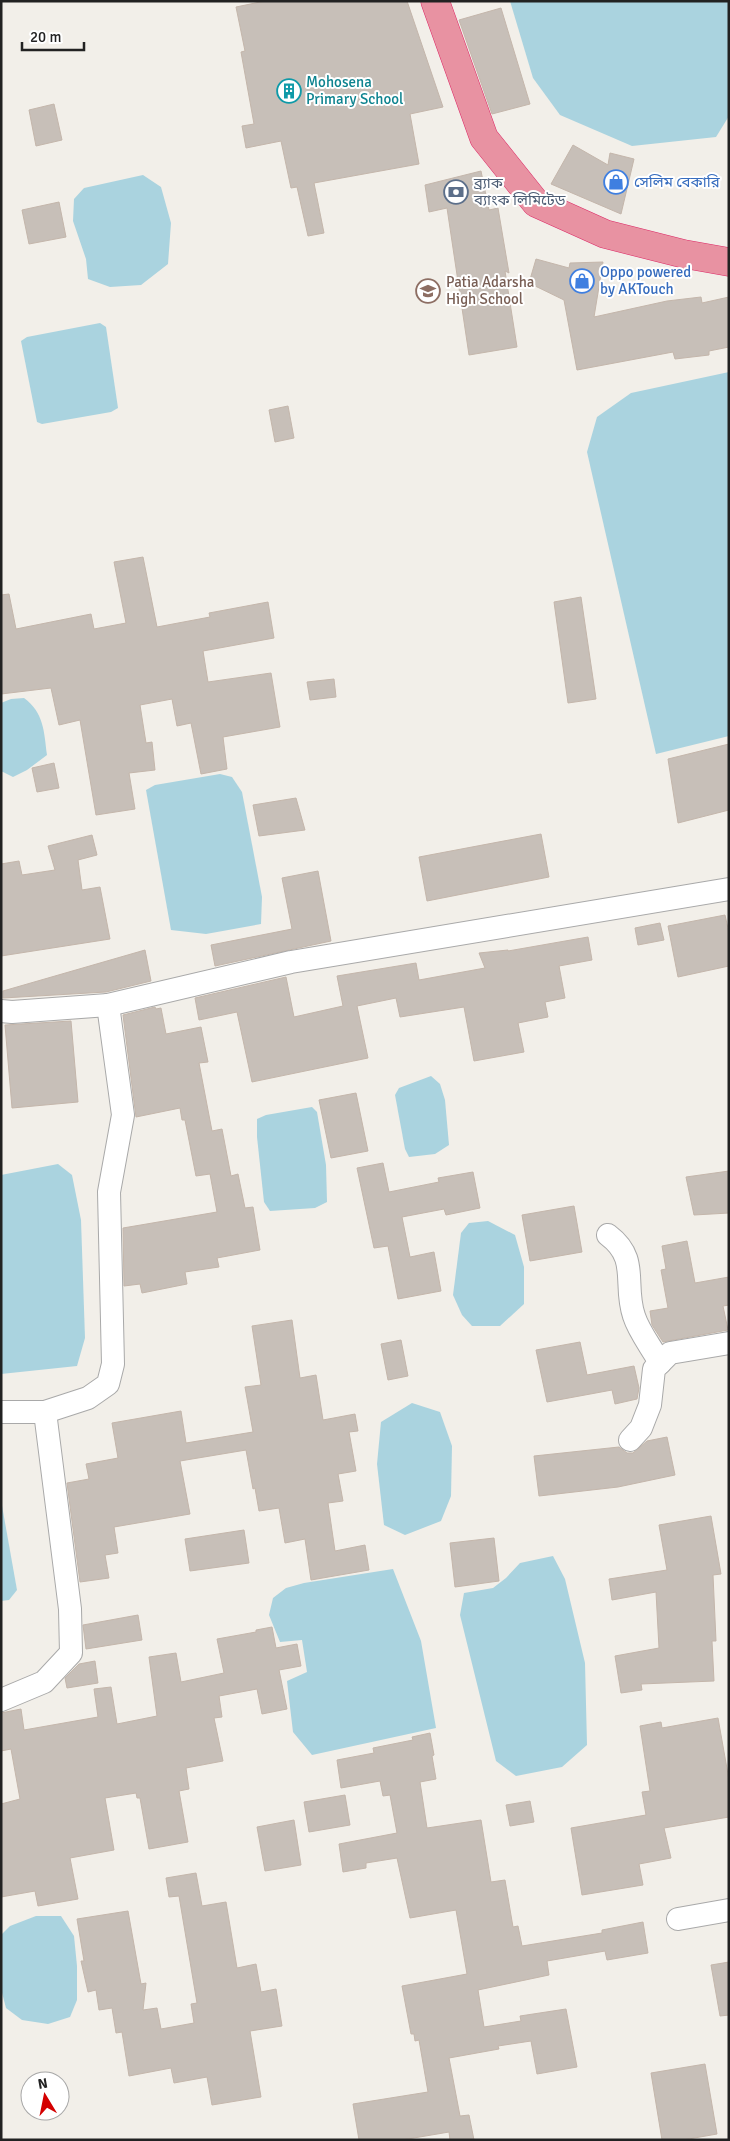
<svg xmlns="http://www.w3.org/2000/svg" width="730" height="2141" viewBox="0 0 730 2141" font-family="Signika,'Noto Sans Bengali',sans-serif">
<rect width="100%" height="100%" fill="#f2efe9"/>
<g fill="#aad3df">
<polygon points="510,1 729,1 729,116 716,137 632,146 560,115 533,78"/>
<polygon points="143,175 161,187 171,223 168,264 141,285 110,287 88,279 86,259 73,221 74,199 84,188"/>
<polygon points="100,323 106,327 118,408 111,412 42,424 37,422 21,341 27,337"/>
<polygon points="729,372 729,736 656,754 587,452 597,417 631,393"/>
<path d="M 24,698 C 44,713 44,731 47,755 L 27,770 L 13,777 L 1,771 L 1,703 L 11,699 Z"/>
<polygon points="220,774 232,777 242,792 262,897 261,924 206,934 171,930 146,790 155,785"/>
<polygon points="431,1076 440,1084 445,1100 449,1145 435,1154 409,1157 405,1149 395,1095 399,1088"/>
<polygon points="312,1107 317,1112 326,1165 327,1202 315,1208 270,1211 264,1202 257,1137 257,1119 266,1115"/>
<polygon points="58,1164 72,1175 81,1220 85,1338 77,1366 1,1374 1,1175"/>
<polygon points="488,1221 515,1235 524,1267 524,1304 500,1326 472,1326 462,1315 453,1295 461,1233 469,1223"/>
<polygon points="412,1403 440,1412 452,1446 451,1496 441,1521 405,1535 384,1525 377,1464 381,1422"/>
<polygon points="1,1500 17,1590 9,1600 1,1601"/>
<polygon points="553,1556 565,1579 585,1663 587,1745 562,1767 516,1776 496,1761 460,1615 464,1593 493,1588 506,1578 520,1563"/>
<polygon points="393,1569 421,1641 436,1728 312,1755 293,1732 287,1681 307,1672 302,1640 280,1642 269,1615 273,1598 286,1588 304,1583"/>
<polygon points="36,1916 61,1916 74,1936 77,1966 77,2000 70,2017 48,2024 22,2020 6,2008 1,1989 2,1934 10,1926"/>
</g>
<g fill="#c7bfb8" stroke="#c4b6ab">
<polygon points="265,1 407,1 443,107 410,114 419,164 314,183 324,233 308,236 297,187 291,188 281,141 246,148 242,126 254,124 241,52 245,51 236,7"/>
<polygon points="501,8 530,104 492,114 459,20"/>
<polygon points="54,104 62,140 36,146 29,110"/>
<polygon points="573,145 608,165 610,153 634,159 621,214 551,184"/>
<polygon points="481,171 489,210 498,208 509,273 505,271 517,347 469,355 447,208 429,212 425,185"/>
<polygon points="59,202 66,237 29,244 22,210"/>
<polygon points="536,259 569,268 570,263 603,262 594,317 667,301 701,297 702,303 729,297 729,347 709,351 709,355 675,359 673,352 577,370 564,300 529,283"/>
<polygon points="288,406 294,438 275,442 269,410"/>
<polygon points="143,557 157,627 210,617 209,613 268,602 274,638 203,651 208,682 271,673 280,727 223,737 227,769 201,774 191,723 177,726 172,699 140,705 146,743 152,742 155,770 129,773 135,809 96,815 80,720 59,725 51,688 1,694 1,595 9,594 16,629 91,614 94,629 126,623 114,562"/>
<polygon points="581,597 596,699 568,703 554,602"/>
<polygon points="334,679 336,697 310,700 307,682"/>
<polygon points="729,744 729,810 678,823 668,759"/>
<polygon points="54,763 59,788 37,792 32,768"/>
<polygon points="296,798 305,830 259,836 253,805"/>
<polygon points="541,834 549,877 427,901 419,857"/>
<polygon points="92,835 97,855 78,860 82,890 100,887 110,939 1,956 1,864 19,861 22,875 55,870 48,846"/>
<polygon points="318,871 331,941 215,966 211,945 292,929 282,878"/>
<polygon points="725,915 729,933 729,966 678,977 668,926"/>
<polygon points="660,923 664,940 638,945 635,928"/>
<polygon points="588,937 592,960 559,966 565,998 545,1002 548,1017 518,1023 524,1052 474,1061 464,1007 400,1017 396,998 357,1006 368,1058 252,1082 237,1012 199,1020 195,998 286,977 294,1017 343,1006 337,976 416,963 419,980 485,968 479,953 508,950 508,951"/>
<polygon points="145,950 151,981 106,992 3,998 3,991"/>
<polygon points="155,1007 156,1009 161,1008 166,1034 201,1027 208,1062 199,1063 212,1131 222,1129 231,1176 238,1174 245,1208 253,1207 260,1250 217,1258 219,1267 185,1272 187,1284 142,1293 140,1284 124,1286 123,1228 217,1212 210,1174 196,1176 185,1120 182,1120 180,1108 136,1117 123,1015"/>
<polygon points="71,1021 78,1102 12,1108 5,1025"/>
<polygon points="356,1093 368,1151 331,1158 319,1100"/>
<polygon points="383,1163 389,1192 439,1182 438,1178 473,1172 480,1208 446,1215 444,1209 402,1217 410,1257 434,1252 441,1291 398,1299 388,1246 374,1248 357,1168"/>
<polygon points="729,1171 729,1213 694,1215 686,1177"/>
<polygon points="574,1206 582,1252 530,1261 522,1215"/>
<polygon points="687,1241 695,1283 729,1277 729,1305 723,1306 728,1330 663,1342 652,1325 650,1311 668,1308 661,1270 666,1269 662,1246"/>
<polygon points="292,1320 300,1378 316,1375 323,1420 355,1414 358,1431 349,1432 356,1471 338,1474 343,1501 328,1503 335,1551 365,1545 369,1570 311,1580 305,1539 285,1543 279,1508 259,1511 255,1488 253,1489 246,1450 180,1461 190,1514 114,1527 118,1553 105,1555 109,1578 80,1582 67,1483 89,1479 86,1464 118,1458 112,1423 181,1411 186,1443 253,1432 245,1387 261,1385 252,1326"/>
<polygon points="401,1340 408,1376 388,1380 381,1344"/>
<polygon points="580,1342 587,1375 634,1366 639,1388 637,1399 615,1404 612,1390 547,1402 536,1350"/>
<polygon points="667,1437 675,1475 618,1487 539,1496 534,1456 619,1447 627,1453 633,1453 647,1441"/>
<polygon points="711,1516 721,1574 713,1575 716,1641 712,1641 714,1681 641,1684 642,1690 621,1693 615,1656 659,1648 656,1592 612,1600 609,1579 667,1570 659,1525"/>
<polygon points="244,1530 249,1563 190,1571 185,1539"/>
<polygon points="494,1538 499,1581 455,1587 450,1543"/>
<polygon points="138,1615 142,1640 86,1649 83,1625"/>
<polygon points="272,1627 276,1648 297,1644 301,1666 279,1670 287,1709 262,1714 257,1689 219,1696 222,1717 214,1718 223,1761 186,1768 189,1789 179,1791 188,1842 149,1849 140,1798 137,1798 136,1793 105,1798 114,1850 70,1858 78,1899 38,1906 35,1891 1,1897 1,1804 20,1799 11,1749 1,1751 1,1713 21,1709 24,1730 98,1717 94,1689 111,1687 117,1724 157,1716 149,1657 176,1653 181,1682 224,1673 217,1639 256,1632 256,1630"/>
<polygon points="95,1661 98,1683 67,1688 65,1678 79,1664"/>
<polygon points="718,1718 729,1780 729,1817 664,1828 671,1858 639,1864 643,1885 582,1895 571,1828 646,1815 642,1792 650,1791 640,1726 661,1722 662,1728"/>
<polygon points="430,1733 434,1755 432,1756 436,1779 420,1782 427,1828 481,1820 491,1882 505,1880 513,1927 518,1926 522,1946 602,1933 602,1930 643,1922 648,1953 607,1960 605,1951 547,1961 549,1975 478,1990 484,2027 521,2021 520,2016 566,2009 577,2067 537,2074 531,2041 498,2046 499,2049 449,2058 460,2116 469,2115 474,2140 450,2140 449,2132 402,2140 359,2140 353,2104 428,2092 419,2040 415,2041 414,2034 411,2034 402,1986 467,1974 456,1910 410,1918 397,1858 366,1863 366,1868 343,1872 339,1844 397,1833 390,1795 383,1796 380,1781 341,1788 337,1760 374,1753 373,1748 413,1740 412,1737"/>
<polygon points="345,1795 350,1825 309,1832 304,1802"/>
<polygon points="530,1801 534,1822 510,1826 506,1805"/>
<polygon points="294,1820 301,1865 265,1871 257,1827"/>
<polygon points="196,1873 202,1906 226,1902 237,1968 256,1964 261,1992 276,1989 282,2026 250,2031 261,2097 212,2105 207,2077 174,2083 171,2068 129,2076 122,2032 116,2033 112,2008 99,2010 96,1990 88,1992 81,1961 84,1961 77,1919 128,1911 141,1984 146,1983 143,2010 157,2008 161,2029 194,2023 191,2004 197,2003 179,1896 169,1897 166,1878"/>
<polygon points="729,1962 729,2015 720,2016 711,1965"/>
<polygon points="705,2064 717,2134 683,2140 662,2140 651,2073"/>
</g>
<g fill="none" stroke-linecap="round" stroke-linejoin="round">
<g stroke="#a9a9a9" stroke-width="24">
<g id="street">
<polyline points="1,1011 12,1012 108,1005"/>
<path d="M 608,1235 C 640,1259 623,1284 634,1316 C 639,1332 652,1348 660,1363"/>
<polyline points="1,1412 45,1412 88,1398 108,1384 113,1364 109,1192 123,1115 108,1005 291,962 729,889"/>
<polyline points="630,1440 641,1428 650,1405 654,1369 670,1353 729,1343"/>
<polyline points="1,1700 44,1682 71,1653 70,1609 45,1412"/>
<polyline points="678,1919 729,1910"/>
</g>
</g>
<g stroke="#dc2a67" stroke-width="29">
<polyline id="highway" points="435,1 484,138 536,203 605,234 684,254 729,262"/>
</g>
<use href="#street" stroke="#fff" stroke-width="22"/>
<use href="#highway" stroke="#e892a2" stroke-width="28"/>
</g>
<defs>
<g id="building-ring" transform="scale(1.25)"><circle r="9.5" fill="#fff" stroke="#0f9aa8" stroke-width="1.5"/><path d="M-4-6H4V6H1V3H-1V6H-4ZM-2.5-4.3h1.7v1.8h-1.7ZM.8-4.3h1.7v1.8H.8ZM-2.5-1h1.7V.8h-1.7ZM.8-1h1.7V.8H.8Z" fill="#0f9aa8"/></g>
<g id="shop-ring" transform="scale(1.25)"><circle r="9.5" fill="#fff" stroke="#3f7fe0" stroke-width="1.5"/><path d="M-5-2.5h2.3a2.7 3.5 0 0 1 5.4 0H5L5.5 6h-11ZM-1.5-2.5h3a1.5 2.3 0 0 0-3 0Z" fill="#3f7fe0"/></g>
<g id="bank-ring" transform="scale(1.25)"><circle r="9.5" fill="#fff" stroke="#5c6f8a" stroke-width="1.5"/><path d="M-6-4H6V4H-6ZM0-2.3a2.3 2.3 0 1 0 0 4.6a2.3 2.3 0 1 0 0-4.6Z" fill="#5c6f8a"/></g>
<g id="school-ring" transform="scale(1.25)"><circle r="9.5" fill="#fff" stroke="#8d6e63" stroke-width="1.5"/><path d="M0-5L7-2L0 1L-7-2ZM-4 1L0 2.5L4 1V4Q0 6-4 4Z" fill="#8d6e63"/></g>
</defs>
<g fill-rule="evenodd">
<use href="#building-ring" x="289" y="91"/>
<use href="#shop-ring" x="616" y="182"/>
<use href="#bank-ring" x="456" y="192"/>
<use href="#shop-ring" x="582" y="281"/>
<use href="#school-ring" x="428" y="291"/>
</g>
<g text-anchor="middle" stroke-width="4" stroke-linejoin="round" paint-order="stroke">
<g font-size="15" fill="#0d838f" stroke="#fff" text-anchor="start">
<text x="306" y="87">Mohosena<tspan x="306" dy="17">Primary School</tspan></text>
</g>
<g font-size="15" fill="#366cbe" stroke="#fff" text-anchor="start">
<text x="634" y="187">সেলিম বেকারি</text>
<text x="600" y="277">Oppo powered<tspan x="600" dy="17">by AKTouch</tspan></text>
</g>
<g font-size="15" fill="#4e5e75" stroke="#fff" text-anchor="start">
<text x="474" y="188">ব্র্যাক<tspan x="474" dy="17">ব্যাংক লিমিটেড</tspan></text>
</g>
<g font-size="15" fill="#785e54" stroke="#fff" text-anchor="start">
<text x="446" y="287">Patia Adarsha<tspan x="446" dy="17">High School</tspan></text>
</g>
</g>
<rect width="730" height="2141" fill="none" stroke="#222222" stroke-width="5"/>
<g transform="translate(45 2096) rotate(350)"><circle r="24" fill="#ffffff" stroke="#a7a7a7"/>
<path d="M0-4L9 19L0 12L-9 19Z" fill="#d40000"/>
<text y="-8" font-size="14" font-weight="bold" text-anchor="middle" fill="#222222">N</text>
</g>
<path d="M22 42v8h62v-8" fill="none" stroke="#222222" stroke-width="2.5"/>
<text x="30" y="42" font-size="15" fill="#222222" stroke="#ffffff" stroke-width="4" paint-order="stroke">20 m</text>
</svg>
